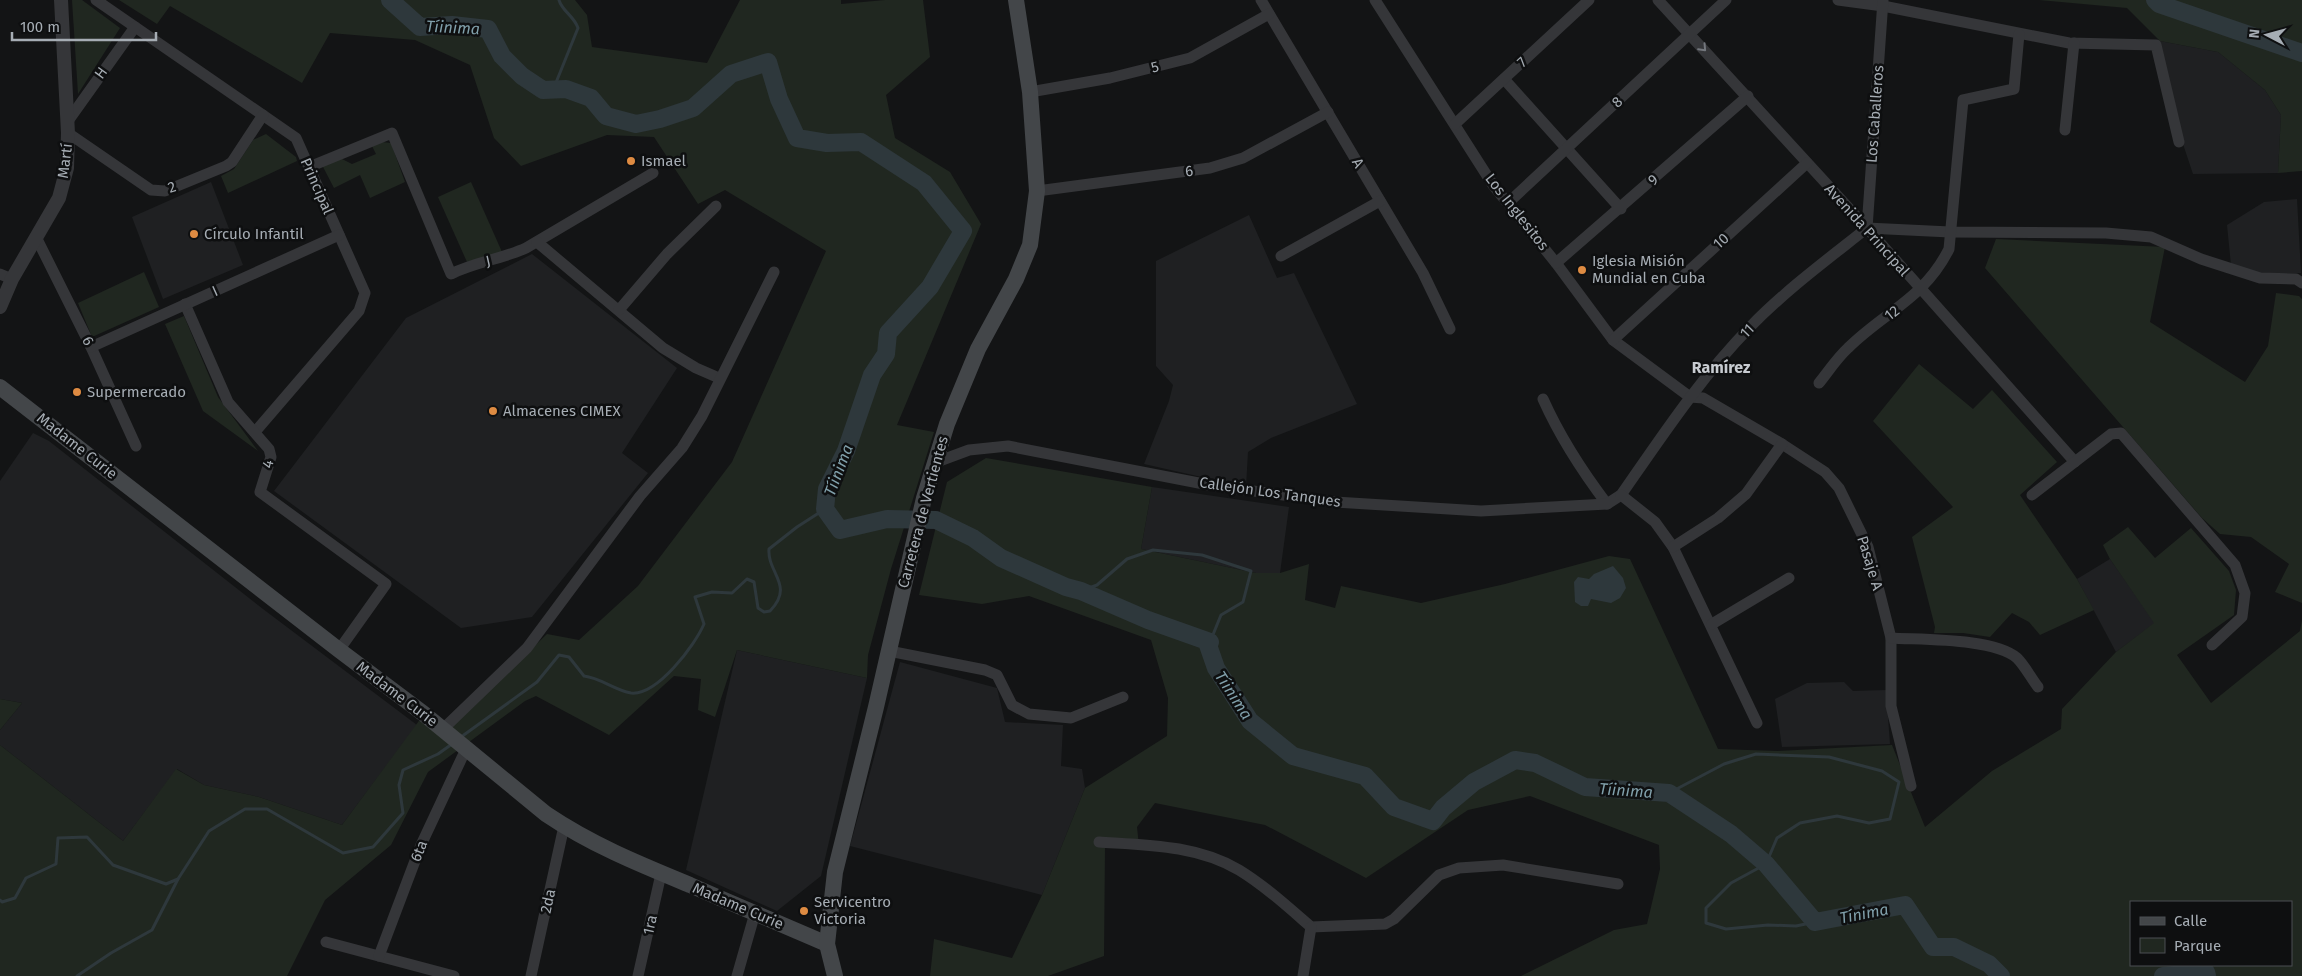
<svg xmlns="http://www.w3.org/2000/svg" width="2302" height="976" viewBox="0 0 2302 976" font-family="'Fira Sans',sans-serif">
<rect width="100%" height="100%" fill="#131415"/>
<g fill="#1f2022">
<polygon points="2160,41 2218,52 2265,90 2281,115 2278,173 2193,174 2182,141"/>
<polygon points="211,182 243,265 163,299 132,217"/>
<polygon points="2297,199 2301,273 2259,273 2231,265 2227,225 2264,202"/>
<polygon points="1249,215 1277,278 1294,273 1357,404 1271,438 1248,452 1246,487 1144,464 1169,401 1173,385 1156,366 1156,261"/>
<polygon points="532,254 677,368 622,453 648,473 532,617 461,628 274,491 406,318"/>
<polygon points="33,433 49,441 263,609 417,725 342,825 259,797 204,785 177,769 123,841 0,745 0,730 22,703 0,699 0,481"/>
<polygon points="1152,487 1289,507 1280,573 1256,573 1141,549"/>
<polygon points="2110,559 2155,623 2116,652 2077,579"/>
<polygon points="737,650 867,678 821,876 777,911 686,870"/>
<polygon points="900,662 997,688 1005,722 1063,725 1061,766 1082,769 1085,788 1042,895 850,846"/>
<polygon points="1844,682 1853,691 1886,690 1890,744 1782,747 1775,699 1807,683"/>
</g>
<g fill="#202720" fill-rule="evenodd">
<polygon points="72,0 82,0 120,28 78,94"/>
<polygon points="119,0 575,0 587,15 592,47 707,63 740,0 841,0 841,4 885,0 923,0 930,57 886,95 895,138 950,172 981,224 897,425 934,432 891,569 868,655 867,678 737,650 715,717 698,710 701,679 674,676 609,735 536,696 525,701 428,772 391,845 325,900 287,976 0,976 0,745 123,841 176,769 204,785 259,797 342,825 424,714 447,730 547,634 579,640 638,586 732,462 826,251 725,190 698,204 654,137 607,135 521,166 494,138 470,65 415,40 330,33 302,83 170,6 157,24"/>
<polygon points="2039,0 2302,0 2302,171 2278,173 2281,115 2265,90 2218,52 2160,41 2127,8"/>
<polygon points="266,134 296,157 297,161 228,193 221,176 234,169 253,140"/>
<polygon points="382,142 391,143 405,182 370,198 360,175 334,188 322,165 340,158 352,164 376,154 372,146"/>
<polygon points="471,182 502,252 467,262 438,197"/>
<polygon points="1996,239 2165,247 2150,322 2245,382 2268,346 2276,293 2299,296 2302,299 2302,603 2275,592 2289,564 2251,537 2220,534 2202,518 1985,268"/>
<polygon points="144,272 159,307 92,337 78,303"/>
<polygon points="184,316 218,397 258,451 203,411 165,324"/>
<polygon points="1919,364 1973,409 1992,390 2057,462 2020,495 2077,579 2094,610 2040,635 2029,622 2012,613 1990,637 1963,633 1934,633 1935,627 1912,537 1953,507 1873,421"/>
<path d="M 986,458 L 1152,487 L 1141,549 L 1256,573 L 1280,573 L 1309,564 L 1305,600 L 1335,608 L 1341,586 L 1421,603 L 1505,584 L 1609,556 L 1630,559 L 1718,749 L 1778,751 L 1892,745 L 1925,827 L 1992,771 L 2061,729 L 2062,709 L 2116,652 L 2154,623 L 2110,559 L 2103,545 L 2128,527 L 2155,558 L 2191,528 L 2229,571 L 2236,590 L 2234,615 L 2177,655 L 2211,703 L 2300,631 L 2302,620 L 2302,976 L 1521,976 L 1614,930 L 1647,924 L 1660,869 L 1659,845 L 1530,796 L 1468,810 L 1366,878 L 1265,825 L 1155,803 L 1137,827 L 1139,846 L 1105,847 L 1104,956 L 1048,976 L 930,976 L 934,939 L 1012,958 L 1042,895 L 1085,788 L 1167,736 L 1168,698 L 1151,640 L 1029,596 L 982,604 L 919,595 L 947,482 ZM 2131,902 L 2291,902 L 2291,965 L 2131,965 Z"/>
<polygon points="0,699 22,703 0,730"/>
</g>
<polygon fill="#2e383c" points="1613,566 1623,578 1626,588 1620,598 1611,603 1591,599 1588,606 1581,606 1575,602 1574,582 1578,577 1589,579 1594,574"/>
<g fill="none" stroke-linecap="round" stroke-linejoin="round">
<g stroke="#2e383c" stroke-width="3">
<path d="M 553,90 L 578,28 C 574,16 562,11 559,0"/>
<polyline points="1081,591 1097,585 1127,559 1153,550 1202,555 1251,571 1243,602 1221,615 1210,642"/>
<path d="M 461,737 L 537,682 L 559,655 L 569,657 L 584,676 C 601,678 614,690 631,693 C 657,696 695,645 704,624 L 695,597 L 712,592 L 732,593 L 747,579 L 754,582 L 758,608 L 764,612 L 770,611 C 795,585 767,573 769,549 L 797,527 L 825,509"/>
<polyline points="1669,793 1724,764 1756,754 1829,757 1882,771 1899,782 1890,819 1869,823 1837,816 1800,823 1777,838 1766,864 1731,883 1706,908 1706,923 1726,929 1768,925 1796,926 1815,922"/>
<polyline points="0,900 2,902 15,898 26,878 56,864 58,838 87,837 113,865 166,884 178,879 209,831 245,809 267,809 343,853 373,847 403,813 399,785 403,770 438,754 452,744"/>
<polyline points="77,976 111,953 152,930 178,879"/>
</g>
<g stroke="#2e383c" stroke-width="18">
<polyline points="390,0 420,27 452,25 488,29 502,56 522,76 543,90 566,89 591,98 606,116 636,124 660,119 693,108 731,74 768,62 779,99 797,138 827,143 861,142 924,183 963,231 930,287 888,333 886,354 872,375 846,451 827,489 825,509 840,530 887,519 936,520 973,538 1001,558 1066,587 1081,591 1148,620 1210,642 1208,645 1216,668 1250,721 1293,756 1365,776 1394,807 1433,821 1443,808 1474,782 1515,760 1535,763 1585,787 1669,793 1731,834 1766,864 1815,922 1905,905 1933,947 1954,947 1989,964 2001,976"/>
<polyline points="2155,0 2159,4 2302,53"/>
<polyline points="2163,976 2206,972 2207,976"/>
</g>
<g stroke="#353639" stroke-width="11">
<polyline points="96,0 296,138 365,293 359,311 255,432"/>
<polyline points="1261,0 1423,273 1450,329"/>
<polyline points="1375,0 1493,185 1556,263 1613,340 1690,397 1703,398 1782,444 1825,472 1839,488 1868,547 1891,638 1891,706 1911,786"/>
<polyline points="1658,0 1867,228 2075,462"/>
<polyline points="1838,0 1883,6 2069,43 2156,45 2179,142"/>
<polyline points="1504,79 1621,209"/>
<polyline points="1030,92 1110,78 1190,58 1269,14"/>
<polyline points="68,121 135,27"/>
<polyline points="1455,124 1589,0"/>
<polyline points="2065,130 2074,43"/>
<polyline points="68,133 151,190 165,191 226,166 232,162 263,115"/>
<path d="M 309,167 L 392,133 L 451,274 C 475,262 502,259 526,248 L 653,173"/>
<polyline points="1037,191 1210,168 1243,158 1328,112"/>
<polyline points="1508,203 1726,0"/>
<polyline points="1867,228 1950,232 2106,233 2151,237 2201,259 2260,278 2296,279 2302,283"/>
<polyline points="1867,228 1883,0"/>
<polyline points="36,237 91,347 136,446"/>
<polyline points="537,242 663,348 696,368 719,378"/>
<polyline points="1281,256 1380,201"/>
<polyline points="1556,263 1748,96"/>
<polyline points="0,274 12,279"/>
<polyline points="185,304 228,402 269,449 271,457 260,492 386,584 339,650"/>
<polyline points="619,310 667,254 716,206"/>
<polyline points="1613,340 1807,163"/>
<polyline points="91,347 339,235"/>
<path d="M 1819,383 C 1828,372 1837,358 1848,348 C 1884,312 1924,299 1949,249 L 1963,100 L 2014,89 L 2019,34"/>
<path d="M 1543,399 C 1560,437 1582,471 1607,504"/>
<path d="M 934,463 L 969,450 L 1008,446 L 1209,485 L 1335,502 L 1481,511 L 1607,504 L 1621,495 C 1662,436 1701,377 1751,326 C 1786,290 1828,259 1867,228"/>
<polyline points="1621,495 1655,522 1673,547 1757,723"/>
<polyline points="2032,495 2111,434 2121,433 2235,565 2245,593 2242,617 2212,645"/>
<polyline points="1673,547 1718,518 1746,494 1782,444"/>
<polyline points="1712,624 1789,578"/>
<path d="M 1891,638 C 1922,640 1994,638 2017,658 C 2025,666 2031,678 2038,687"/>
<polyline points="889,651 985,670 997,675 1012,705 1029,714 1071,718 1123,697"/>
<polyline points="443,729 527,648 640,496 682,448 702,416 774,272"/>
<path d="M 1099,842 C 1146,845 1197,845 1239,870 C 1265,886 1288,907 1311,927 L 1385,924 L 1394,919 L 1439,875 L 1459,868 L 1503,865 L 1618,884"/>
<polyline points="326,942 454,976"/>
<polyline points="379,956 421,845 466,749"/>
<polyline points="531,976 564,826"/>
<polyline points="638,976 661,874"/>
<polyline points="737,976 755,913"/>
<polyline points="1303,976 1311,927"/>
</g>
<polyline stroke="#353639" stroke-width="14" points="0,307 12,279 59,198 67,168 68,133 61,0"/>
<g stroke="#434649" stroke-width="16">
<path d="M 0,387 L 339,650 L 424,714 L 546,814 C 592,845 639,864 690,885 C 735,905 781,924 827,944"/>
<polyline points="835,976 827,944 835,872 876,707 924,498 947,424 978,349 1016,279 1030,245 1037,191 1030,92 1016,0"/>
</g>
</g>
<defs><path id="oneway-chevron" d="M-2-3.5L2.5 0L-2 3.5" fill="none" stroke-width="1.6" stroke-linecap="round" stroke-linejoin="round" transform="scale(1.25)"/></defs>
<use stroke="#73777d" href="#oneway-chevron" transform="translate(1703 48) rotate(47)"/>
<g fill="#de8b42" stroke="#0e0f10" stroke-width="2">
<circle cx="631" cy="161" r="5"/>
<circle cx="194" cy="234" r="5"/>
<circle cx="1582" cy="270" r="5"/>
<circle cx="77" cy="392" r="5"/>
<circle cx="493" cy="411" r="5"/>
<circle cx="804" cy="911" r="5"/>
</g>
<g text-anchor="middle" stroke-width="5" stroke-linejoin="round" paint-order="stroke">
<g font-size="15" fill="#a6adb4" stroke="#0e0f10">
<text transform="translate(1522 62) rotate(-43)" y="5">7</text>
<text transform="translate(1155 67) rotate(-14)" y="5">5</text>
<text transform="translate(101 73) rotate(-54)" y="5">H</text>
<text transform="translate(1617 102) rotate(-43)" y="5">8</text>
<text transform="translate(1875 114) rotate(-86)" y="5">Los Caballeros</text>
<text transform="translate(65 161) rotate(-83)" y="5">Martí</text>
<text transform="translate(1358 163) rotate(60)" y="5">A</text>
<text transform="translate(1189 171) rotate(-7)" y="5">6</text>
<text transform="translate(1653 180) rotate(-42)" y="5">9</text>
<text transform="translate(317 186) rotate(66)" y="5">Principal</text>
<text transform="translate(172 187) rotate(-19)" y="5">2</text>
<text transform="translate(1517 212) rotate(52)" y="5">Los Inglesitos</text>
<text transform="translate(1867 230) rotate(48)" y="5">Avenida Principal</text>
<text transform="translate(1721 241) rotate(-42)" y="5">10</text>
<text transform="translate(488 261) rotate(-13)" y="5">J</text>
<text transform="translate(215 291) rotate(-24)" y="5">I</text>
<text transform="translate(1892 313) rotate(-38)" y="5">12</text>
<text transform="translate(1747 331) rotate(-46)" y="5">11</text>
<text transform="translate(88 341) rotate(64)" y="5">6</text>
<text transform="translate(77 446) rotate(38)" y="5">Madame Curie</text>
<text transform="translate(268 464) rotate(-78)" y="5">4</text>
<text transform="translate(1270 492) rotate(8)" y="5">Callejón Los Tanques</text>
<text transform="translate(923 512) rotate(-75)" y="5">Carretera de Vertientes</text>
<text transform="translate(1870 563) rotate(73)" y="5">Pasaje A</text>
<text transform="translate(397 694) rotate(37)" y="5">Madame Curie</text>
<text transform="translate(419 851) rotate(-68)" y="5">6ta</text>
<text transform="translate(548 901) rotate(-78)" y="5">2da</text>
<text transform="translate(738 906) rotate(23)" y="5">Madame Curie</text>
<text transform="translate(650 925) rotate(-77)" y="5">1ra</text>
</g>
<g font-size="15" fill="#a6adb4" stroke="#0e0f10" text-anchor="start">
<text x="641" y="166">Ismael</text>
<text x="204" y="239">Círculo Infantil</text>
<text x="1592" y="266">Iglesia Misión<tspan x="1592" dy="17">Mundial en Cuba</tspan></text>
<text x="87" y="397">Supermercado</text>
<text x="503" y="416">Almacenes CIMEX</text>
<text x="814" y="907">Servicentro<tspan x="814" dy="17">Victoria</tspan></text>
</g>
<g font-size="16" font-style="italic" fill="#81a0ab" stroke="#0e0f10">
<text transform="translate(453 27) rotate(3)" y="6">Tíinima</text>
<text transform="translate(838 470) rotate(-69)" y="6">Tíinima</text>
<text transform="translate(1234 695) rotate(57)" y="6">Tíinima</text>
<text transform="translate(1626 790) rotate(4)" y="6">Tíinima</text>
<text transform="translate(1864 913) rotate(-11)" y="6">Tínima</text>
</g>
<g font-size="16" font-weight="bold" fill="#c7cbd0" stroke="#0e0f10">
<text x="1721" y="373">Ramírez</text>
</g>
</g>
<rect x="2130" y="901" width="162" height="65" fill="#0e0f10" stroke="#4b4e52"/>
<rect x="2140" y="917" width="25" height="8" fill="#434649" stroke="#4b4e52"/>
<text x="2174" y="926" font-size="15" fill="#a6adb4">Calle</text>
<rect x="2140" y="938" width="25" height="15" fill="#202720" stroke="#4b4e52"/>
<text x="2174" y="951" font-size="15" fill="#a6adb4">Parque</text>
<g transform="translate(2267 35) rotate(276)" stroke="#0e0f10" stroke-width="4" paint-order="stroke">
<path d="M0-4L9 19L0 12L-9 19Z" fill="#a6adb4"/>
<text y="-8" font-size="14" font-weight="bold" text-anchor="middle" fill="#a6adb4">N</text>
</g>
<path d="M12 32v8h144v-8" fill="none" stroke="#a6adb4" stroke-width="2.5"/>
<text x="20" y="32" font-size="15" fill="#a6adb4" stroke="#0e0f10" stroke-width="4" paint-order="stroke">100 m</text>
</svg>
